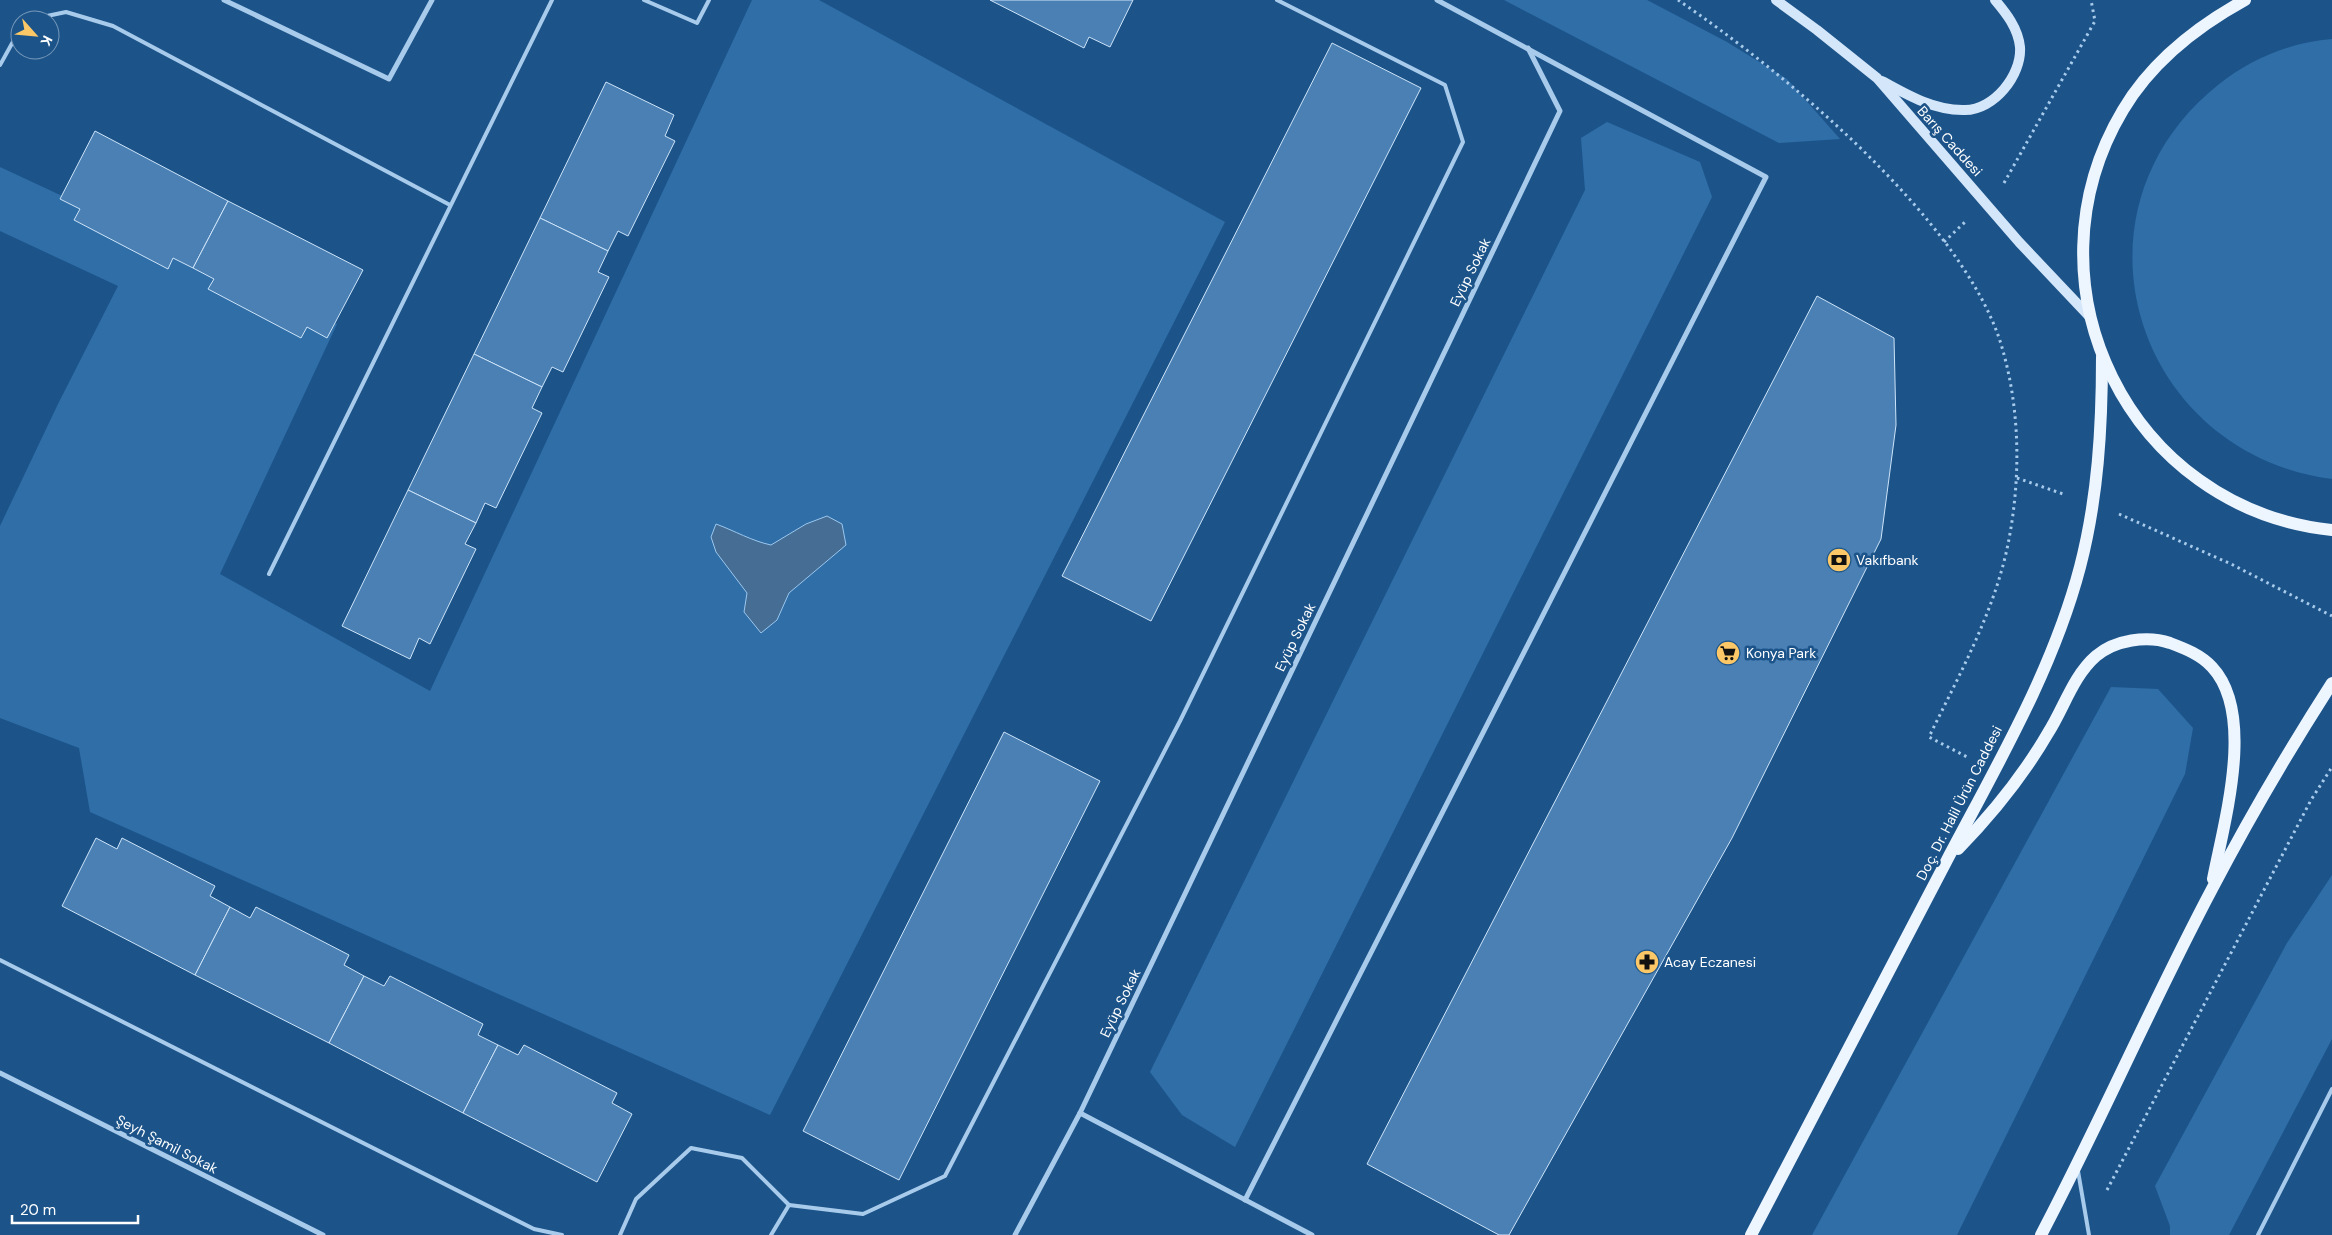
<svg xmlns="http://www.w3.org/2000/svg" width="2332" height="1235" viewBox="0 0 2332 1235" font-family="'DM Sans',sans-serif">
<rect width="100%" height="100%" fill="#1c548a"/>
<g fill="#306ea8">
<polygon points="752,0 819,0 1225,222 770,1115 90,812 79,748 0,718 0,526 58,404 118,286 0,231 0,167 337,324 220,574 430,691"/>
<polygon points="1504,0 1647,0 1727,42 1787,79 1840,139 1779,143"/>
<path d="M 2332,39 L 2332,479 C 2134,453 2060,211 2218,85 C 2250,59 2291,42 2332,39 Z"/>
<polygon points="1607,122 1700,162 1712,197 1235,1147 1182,1115 1150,1072 1585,190 1581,138"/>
<polygon points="2111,687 2158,689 2193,728 2185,774 1957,1235 1812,1235"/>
<polygon points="2332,875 2332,1039 2229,1235 2170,1235 2170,1226 2155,1186 2287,943"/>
</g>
<path fill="#466e95" stroke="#9bc7ee" d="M 827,516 L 842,524 L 846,545 L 789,593 L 777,620 L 761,633 L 744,612 L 747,593 L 716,552 L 711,537 L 716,524 C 735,531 752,541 771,545 L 806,524 Z"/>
<g fill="#4a80b4" stroke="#cde4f9">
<polygon points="990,0 1133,0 1110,47 1089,37 1084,48"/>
<polygon points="1332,43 1421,88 1151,621 1062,576"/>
<polygon points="606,82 674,115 665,136 675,141 628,236 618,231 608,251 540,218"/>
<polygon points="95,131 228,201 193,268 173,258 168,269 74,220 80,209 60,199"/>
<polygon points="228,201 363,270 327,338 307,327 301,338 208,289 214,279 193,268"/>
<polygon points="540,218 608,251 598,272 609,277 563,372 552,367 542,387 474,354"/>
<polygon points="1817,296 1894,338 1896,425 1881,539 1732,838 1509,1235 1499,1235 1367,1164"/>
<polygon points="474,354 542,387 532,408 542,413 496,508 485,503 476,523 408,490"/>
<polygon points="408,490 476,523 465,544 476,549 430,644 419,638 410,659 342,626"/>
<polygon points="1004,732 1100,781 899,1180 803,1131"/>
<polygon points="96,838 117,849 122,838 215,886 210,896 230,907 195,975 62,906"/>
<polygon points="230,907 250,918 256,907 349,955 344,965 364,976 329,1043 195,975"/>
<polygon points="364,976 384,986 390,976 483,1024 478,1035 498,1045 463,1113 329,1043"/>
<polygon points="498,1045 518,1055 524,1045 617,1093 612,1103 632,1114 597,1182 463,1113"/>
</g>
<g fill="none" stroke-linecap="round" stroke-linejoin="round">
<g stroke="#a8cbec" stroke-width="3" stroke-dasharray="2.5 4" stroke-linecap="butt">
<path d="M 1678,0 C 1784,72 1962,219 2001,344 C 2020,407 2021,475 2009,539 C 1996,609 1960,673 1929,737 L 1969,758"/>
<polyline points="2004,183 2095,21 2091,0"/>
<polyline points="1944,242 1966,221"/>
<polyline points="2017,478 2066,495"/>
<polyline points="2119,514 2231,564 2332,616"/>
<polyline points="2107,1190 2311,800 2332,767"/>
</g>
<g stroke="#a8cbec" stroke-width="4">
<polyline points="644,0 697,23 709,0"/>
<polyline points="28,20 66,12 113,26 450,205"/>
<polyline points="0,65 20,29"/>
<polyline points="269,574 552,0"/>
<polyline points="0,960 534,1229 562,1235"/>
<polyline points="2078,1171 2089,1235"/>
<polyline points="620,1235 636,1199 691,1148 742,1158 789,1205"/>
<polyline points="771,1235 789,1205 863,1214 945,1176 1180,721 1463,142 1445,85 1277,0"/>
<polyline points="2258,1235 2332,1089"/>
</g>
<g stroke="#a8cbec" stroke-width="5">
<polyline points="224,0 389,79 432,0"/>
<polyline points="0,1073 323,1235"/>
<polyline points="1080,1113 1312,1235"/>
<polyline points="1245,1200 1766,177 1437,0"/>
<polyline points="1015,1235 1080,1113 1560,111 1528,48"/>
</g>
<g stroke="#d4e6f9" stroke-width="10">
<polyline points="1776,0 1817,30 1877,78 2019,242 2089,316"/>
<path d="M 1882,81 C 1907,95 1935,111 1965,110 C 1994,110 2022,75 2020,47 C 2018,28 2006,13 1995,0"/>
</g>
<g stroke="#edf5ff" stroke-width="12">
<path d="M 2245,0 C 2196,27 2152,61 2123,110 C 2019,284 2129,509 2332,530"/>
<path d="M 1958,849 C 1993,813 2023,776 2048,733 C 2064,708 2073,676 2096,656 C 2115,640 2147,635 2170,643 C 2186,649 2201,655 2212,667 C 2256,714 2224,822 2213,879"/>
<path d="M 1751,1235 C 1816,1110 1882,985 1947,860 C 1997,765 2053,670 2080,567 C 2098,498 2102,427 2102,357"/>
<path d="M 2041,1235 C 2101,1121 2152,1002 2212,889 C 2249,818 2289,750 2332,683"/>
</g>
</g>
<defs>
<g id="bank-disc" transform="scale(1.25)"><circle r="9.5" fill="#fcc766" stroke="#1c548a"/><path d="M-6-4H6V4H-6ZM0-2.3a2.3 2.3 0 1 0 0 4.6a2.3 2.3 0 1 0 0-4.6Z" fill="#111"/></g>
<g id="supermarket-disc" transform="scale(1.25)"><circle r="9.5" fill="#fcc766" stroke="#1c548a"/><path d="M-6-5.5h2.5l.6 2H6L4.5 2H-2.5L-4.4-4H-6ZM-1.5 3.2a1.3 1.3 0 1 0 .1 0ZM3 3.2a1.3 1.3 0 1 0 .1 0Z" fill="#111"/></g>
<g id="pharmacy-disc" transform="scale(1.25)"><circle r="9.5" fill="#fcc766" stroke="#1c548a"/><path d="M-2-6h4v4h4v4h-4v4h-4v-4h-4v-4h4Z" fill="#111"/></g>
</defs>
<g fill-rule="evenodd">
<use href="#bank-disc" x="1839" y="560"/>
<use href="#supermarket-disc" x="1728" y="653"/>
<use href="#pharmacy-disc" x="1647" y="962"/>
</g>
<g text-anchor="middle" stroke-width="5" stroke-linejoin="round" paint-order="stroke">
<g font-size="14" fill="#fff" stroke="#1c548a">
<text transform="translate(1950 141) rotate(48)" y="5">Barış Caddesi</text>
<text transform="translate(1470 272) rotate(-64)" y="5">Eyüp Sokak</text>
<text transform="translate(1295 637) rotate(-64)" y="5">Eyüp Sokak</text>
<text transform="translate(1959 803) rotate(-63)" y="5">Doç. Dr. Halil Ürün Caddesi</text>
<text transform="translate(1120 1003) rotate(-64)" y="5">Eyüp Sokak</text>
<text transform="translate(167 1144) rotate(27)" y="5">Şeyh Şamil Sokak</text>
</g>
<g font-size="14" fill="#fff" stroke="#1c548a" text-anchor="start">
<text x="1856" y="565">Vakıfbank</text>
<text x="1746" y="658">Konya Park</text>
<text x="1664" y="967">Acay Eczanesi</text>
</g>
</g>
<g transform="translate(35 35) rotate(117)"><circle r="24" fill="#1c548a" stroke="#7798b9"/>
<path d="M0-4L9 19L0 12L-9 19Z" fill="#fcc766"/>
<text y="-8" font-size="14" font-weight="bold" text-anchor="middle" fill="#ffffff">K</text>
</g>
<path d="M12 1215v8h126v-8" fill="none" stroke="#ffffff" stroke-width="2.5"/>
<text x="20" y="1215" font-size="15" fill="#ffffff" stroke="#1c548a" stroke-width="4" paint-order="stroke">20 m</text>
</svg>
